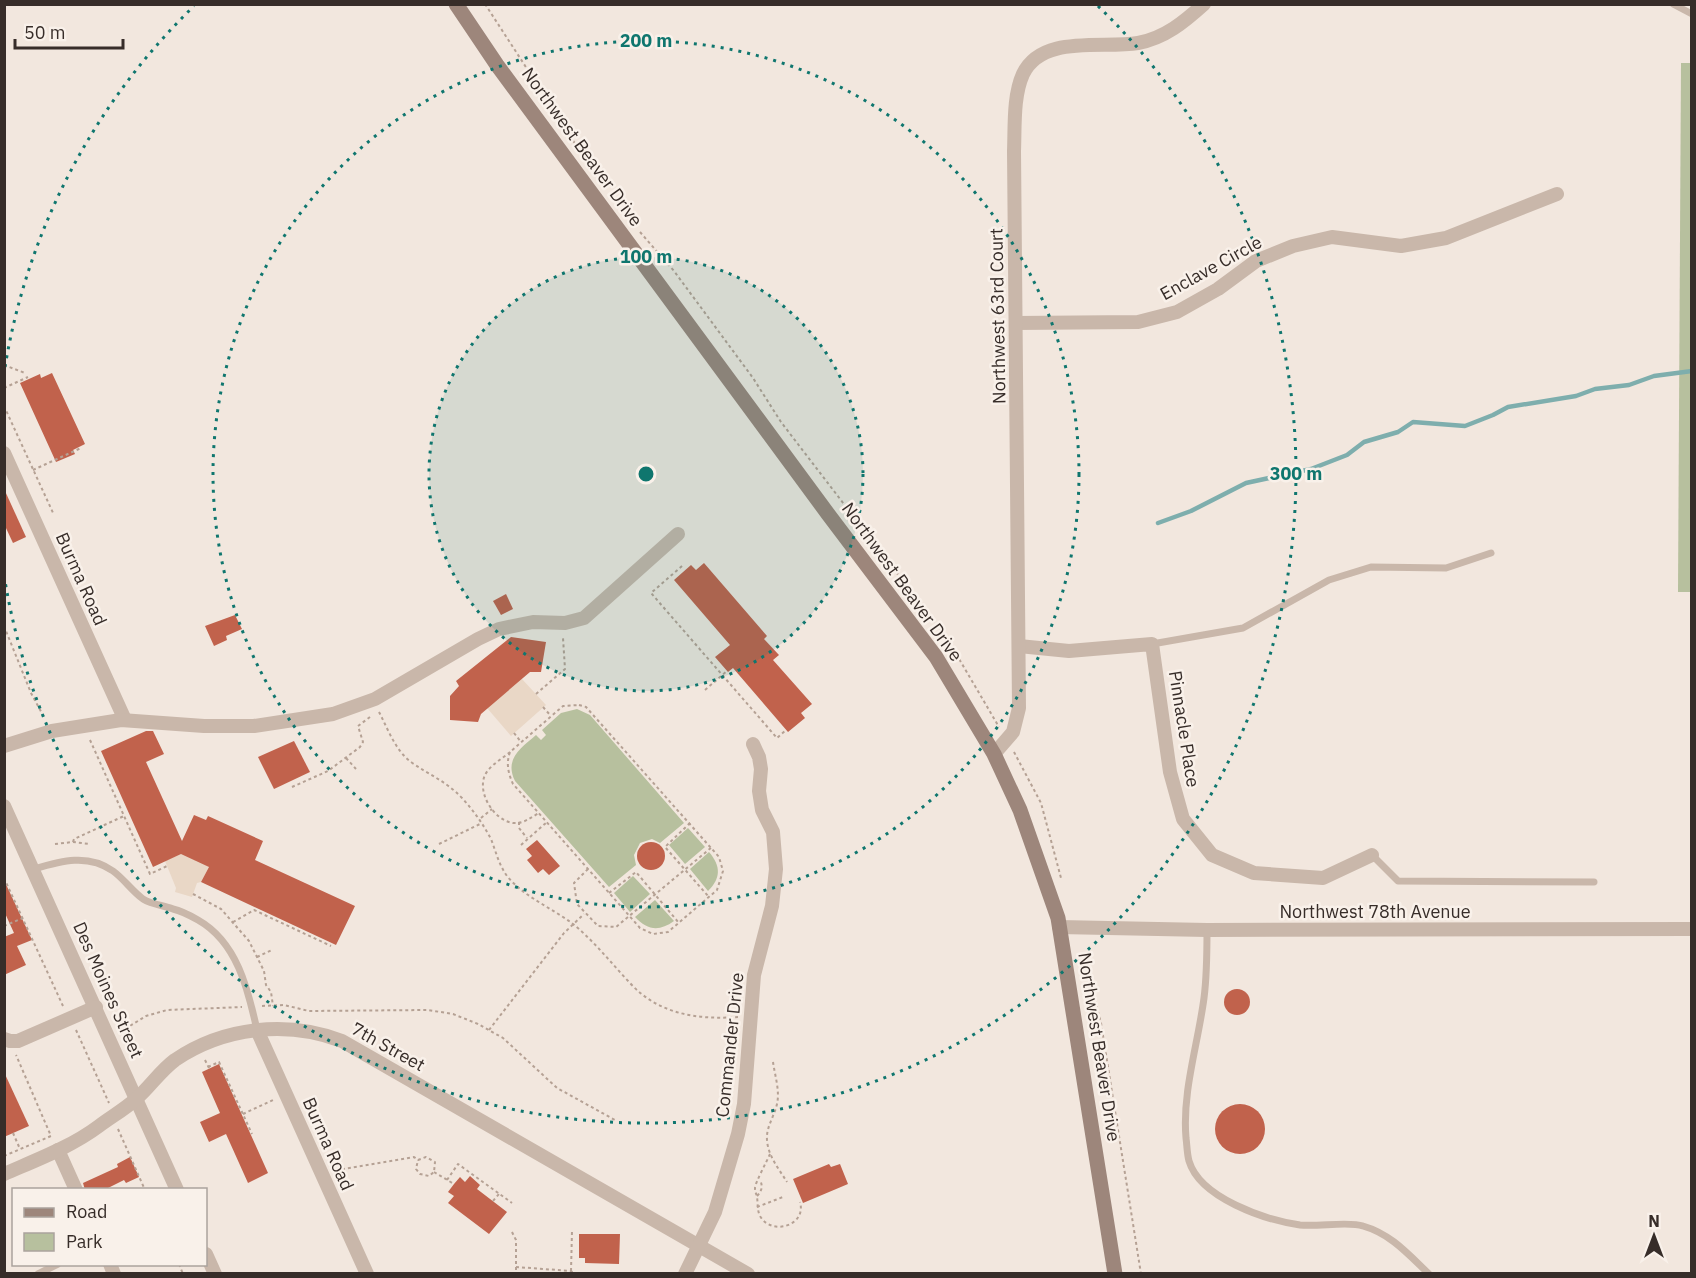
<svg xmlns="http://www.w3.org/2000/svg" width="1696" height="1278" viewBox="0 0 1696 1278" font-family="'IBM Plex Sans',sans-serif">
<rect width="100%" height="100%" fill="#f2e7de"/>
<g fill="#b7c09e">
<polygon points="1681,63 1692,63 1691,592 1678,592"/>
<path d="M 577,709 L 590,715 L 684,823 L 660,843 L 652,839 L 640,843 L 634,855 L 636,865 L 609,887 L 515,781 C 504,759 521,748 536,735 L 541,740 L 546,735 L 542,730 L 561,713 Z"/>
<polygon points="688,828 705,847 685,864 669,845"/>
<path d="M 709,852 C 721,866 721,878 708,891 L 690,869 Z"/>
<polygon points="633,876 650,894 630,912 614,893"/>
<path d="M 655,900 L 674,921 C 659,932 647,930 635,917 Z"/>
</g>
<g fill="#e9d7c6">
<polygon points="522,679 546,705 511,736 487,708"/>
<polygon points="185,852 209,867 201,882 197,883 192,897 175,892 176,888 165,861"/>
</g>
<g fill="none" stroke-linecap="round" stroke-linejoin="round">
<polyline stroke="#7eaead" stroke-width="4.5" points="1158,523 1191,511 1246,483 1311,469 1347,455 1364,442 1398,432 1413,422 1465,426 1493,415 1508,407 1576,396 1595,389 1629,385 1654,376 1692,371"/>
</g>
<g fill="#c1624c">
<polygon points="52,373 85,444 73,450 75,454 56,462 20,383 40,374 41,378"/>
<polygon points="5,491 26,537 13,543 5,526"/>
<polygon points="704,563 767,636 764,639 779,655 773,660 812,704 801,713 805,718 788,732 733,668 728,672 715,657 730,645 674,580 691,565 696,570"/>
<polygon points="506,594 513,609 501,615 493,601"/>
<polygon points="235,615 242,629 226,636 227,640 214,646 205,626"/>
<polygon points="511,637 546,642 541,672 530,672 481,714 478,722 450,720 450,696 459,686 456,681"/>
<polygon points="146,731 153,731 164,754 146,762 182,841 194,815 206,820 208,816 263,841 255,860 355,906 336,945 201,882 209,867 181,854 153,867 101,751"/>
<polygon points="294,741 310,772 274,789 258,757"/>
<polygon points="537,840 560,866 549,875 543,869 538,873 527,860 532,856 526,849"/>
<circle cx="651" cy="856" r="14"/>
<polygon points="4,880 32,940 17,946 26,965 4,975 4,937 14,933 4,911"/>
<circle cx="1237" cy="1002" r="13"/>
<polygon points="219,1064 268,1173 248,1183 226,1134 209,1142 200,1122 220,1113 202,1072"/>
<polygon points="4,1072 29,1126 4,1137"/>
<circle cx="1240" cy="1129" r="25"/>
<polygon points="130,1157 139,1177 126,1183 124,1180 104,1190 85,1190 83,1183 118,1167 117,1164"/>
<polygon points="829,1164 831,1167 840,1164 848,1184 803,1203 793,1179"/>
<polygon points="470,1176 480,1185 477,1189 507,1212 489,1234 448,1203 454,1196 448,1192 454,1184 460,1177 465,1182"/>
<polygon points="579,1234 620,1234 619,1264 585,1263 585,1258 579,1258"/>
</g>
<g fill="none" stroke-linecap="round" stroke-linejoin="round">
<g stroke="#b5a194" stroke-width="2" stroke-dasharray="3 3" stroke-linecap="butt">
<polyline points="485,4 533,78 542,100"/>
<polyline points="562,126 580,150"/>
<polyline points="640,232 674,271 753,378 781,422 939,628 955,652 999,727"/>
<polyline points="4,365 25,373"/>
<polyline points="4,388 28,377"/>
<polyline points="4,406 54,515"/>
<polyline points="33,470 81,448"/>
<polyline points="682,566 651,593 777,738 786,730"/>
<polyline points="4,626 31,693 45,719"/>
<polyline points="705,690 727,671"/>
<polyline points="536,694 565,669 563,638"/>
<path d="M 579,705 L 586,707 L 719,857 L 723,871 L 717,890 L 668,932 L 653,934 L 640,928 L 513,784 C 508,773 506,763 510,752 L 563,706 Z"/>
<polyline points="543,707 551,716"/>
<path d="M 379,712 C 388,729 395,750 411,762 C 429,775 446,781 462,798 C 474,811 483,824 491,839 C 496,852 499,865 507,876 C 524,897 552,908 573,924 C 595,942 611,963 630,983 C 658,1014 697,1020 738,1017"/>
<polyline points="514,733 521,742"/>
<polyline points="90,740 150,874 167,866"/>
<path d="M 510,752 C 502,759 490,765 485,775 C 477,792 493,820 513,823 C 523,824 530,818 539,813"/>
<polyline points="1014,752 1041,803 1061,878"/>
<polyline points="346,758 356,769"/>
<polyline points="292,787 328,771 360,747 363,742 358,726 370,717"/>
<polyline points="481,818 492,809"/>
<polyline points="519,822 519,828 527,838"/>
<polyline points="690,823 665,847 709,897"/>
<polyline points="73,842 74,839 124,816"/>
<polyline points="55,844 73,842 90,844"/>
<polyline points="439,844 482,823"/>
<polyline points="521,845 547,822"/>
<polyline points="588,869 574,883 577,904 598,926 616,927 712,847"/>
<polyline points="4,878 63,1006"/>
<polyline points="609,893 636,872 679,923"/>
<polyline points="193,894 221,909 249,941 264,971 266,985 271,992 273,1006"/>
<polyline points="233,922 254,910 331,946"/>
<polyline points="4,926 23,918"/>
<polyline points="257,957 272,950"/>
<polyline points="1081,960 1088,975 1101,1023 1141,1274"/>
<polyline points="262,1006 284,1005 309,1011 428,1010 453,1014 478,1024 503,1038 557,1088 615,1120"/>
<polyline points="76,1030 109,1103"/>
<polyline points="489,1030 564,933 584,914"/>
<polyline points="120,1032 146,1016 167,1010 242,1007"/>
<polyline points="205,1060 209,1068"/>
<path d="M 773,1062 C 775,1076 780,1091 777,1104 C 774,1117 766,1127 767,1140 C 768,1156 779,1169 787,1182"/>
<polyline points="208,1067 219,1062 252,1134"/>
<polyline points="243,1114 273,1100"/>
<polyline points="118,1129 145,1190"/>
<polyline points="13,1133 20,1149"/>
<path d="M 770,1154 C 767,1161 755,1183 755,1188 C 755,1193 756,1192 757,1197 C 758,1203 757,1210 760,1216 C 771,1236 807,1226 800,1202"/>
<polyline points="4,1156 51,1136 16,1055"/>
<polyline points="434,1172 454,1184"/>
<polyline points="337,1173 344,1169 414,1157 418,1160 426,1157 435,1162 434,1172 429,1176 420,1174 416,1169 418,1160"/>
<polyline points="447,1180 458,1164 512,1203"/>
<path d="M 757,1196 C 762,1191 763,1186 760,1180"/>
<polyline points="493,1201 499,1194"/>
<polyline points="757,1207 783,1197"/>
<polyline points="512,1232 516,1240 516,1274"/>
<polyline points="179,1264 183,1274"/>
<polyline points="516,1267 571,1271 575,1274"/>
<polyline points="571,1271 572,1231"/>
</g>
<g stroke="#c9b7aa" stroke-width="7">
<polyline points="1673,4 1692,14"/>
<polyline points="1152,644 1243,628 1329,580 1371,567 1446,568 1491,553"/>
<polyline points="1372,855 1398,881 1594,882"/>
<path d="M 34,869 C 61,861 88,853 113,871 C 124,879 132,891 143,899 C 153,905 163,905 173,909 C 182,911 191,916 198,920 C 237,942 248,989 257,1030"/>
<path d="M 1207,930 C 1207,953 1207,975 1204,998 C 1198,1044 1182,1092 1186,1138 C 1187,1145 1187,1154 1189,1161 C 1200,1198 1265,1220 1300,1225 C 1318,1227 1349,1221 1363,1226 C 1391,1234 1408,1254 1429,1274"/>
<polyline points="38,1274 58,1264"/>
</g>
<g stroke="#c9b7aa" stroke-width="14">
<polyline points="1016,323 1138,322 1177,312 1218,289 1256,261 1293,246 1332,237 1401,246 1446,238 1557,194"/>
<polyline points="4,453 125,720"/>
<polyline points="1019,646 1069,651 1152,644 1170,772 1183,819 1212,855 1254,873 1323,878 1372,855"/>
<polyline points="4,746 52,731 121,720 204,726 254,726 333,714 375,699 478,639 499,629 533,622 565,623 584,618 678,534"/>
<path d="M 994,754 L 1013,732 L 1019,708 L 1014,151 C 1015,127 1013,96 1023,74 C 1042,34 1103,49 1138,43 C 1165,38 1184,22 1204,4"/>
<polyline points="4,806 177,1190"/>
<polyline points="1059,927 1207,930 1692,929"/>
<polyline points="257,1030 367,1274"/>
<polyline points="4,1039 10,1041 18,1041 96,1007"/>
<polyline points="58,1150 76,1190"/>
<path d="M 4,1174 C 36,1160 71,1147 99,1126 C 111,1117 125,1109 136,1099 C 150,1087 160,1071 175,1060 C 224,1027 287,1020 342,1041 L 748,1274"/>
<polyline points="206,1254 215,1274"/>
<polyline points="110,1264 114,1274"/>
<polyline points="685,1274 715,1212 738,1134 744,1104 754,975 772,906 776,869 773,832 762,810 759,791 761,769 759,757 753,744"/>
</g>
<polyline stroke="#9d867b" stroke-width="15" points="456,4 497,65 828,514 936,657 994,754 1020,810 1058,918 1115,1274"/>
</g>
<circle cx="646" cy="474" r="217" fill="#0f766e" fill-opacity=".12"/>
<g fill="none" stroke="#0f766e" stroke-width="3" stroke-dasharray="3 6">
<circle cx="646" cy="474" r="217"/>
<circle cx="646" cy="474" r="433"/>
<path d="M5 367A650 650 0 0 1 194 6M1098 6A650 650 0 1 1 5 581"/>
</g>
<g text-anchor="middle" stroke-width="5" stroke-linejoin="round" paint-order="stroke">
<g font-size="18" fill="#372d29" stroke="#f9f1ea">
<text transform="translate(582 147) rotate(54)" y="6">Northwest Beaver Drive</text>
<text transform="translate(1211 268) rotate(-29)" y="6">Enclave Circle</text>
<text transform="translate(998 316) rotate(-91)" y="6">Northwest 63rd Court</text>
<text transform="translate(81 579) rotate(66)" y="6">Burma Road</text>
<text transform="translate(902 582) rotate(54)" y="6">Northwest Beaver Drive</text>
<text transform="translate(1184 729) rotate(81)" y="6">Pinnacle Place</text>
<text x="1375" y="918">Northwest 78th Avenue</text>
<text transform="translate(108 990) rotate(66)" y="6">Des Moines Street</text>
<text transform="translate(730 1045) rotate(-84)" y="6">Commander Drive</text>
<text transform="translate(388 1047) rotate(29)" y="6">7th Street</text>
<text transform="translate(1099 1047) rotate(81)" y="6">Northwest Beaver Drive</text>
<text transform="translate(328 1144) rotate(66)" y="6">Burma Road</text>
</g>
</g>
<circle cx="646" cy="474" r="9" fill="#0f766e" stroke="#f9f1ea" stroke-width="3"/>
<g font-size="18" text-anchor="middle" font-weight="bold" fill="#0f766e" stroke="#f9f1ea" stroke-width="5" stroke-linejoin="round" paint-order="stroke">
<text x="646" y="47">200 m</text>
<text x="646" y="263">100 m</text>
<text x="1296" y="480">300 m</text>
</g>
<rect width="1696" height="1278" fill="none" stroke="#372d29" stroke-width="12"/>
<rect x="12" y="1188" width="195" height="78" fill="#f9f1ea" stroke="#aba39d" stroke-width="1.5"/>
<rect x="24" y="1208" width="30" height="9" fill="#9d867b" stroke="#aba39d" stroke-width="1.5"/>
<text x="66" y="1218" font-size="18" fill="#372d29">Road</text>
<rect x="24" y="1233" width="30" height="18" fill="#b7c09e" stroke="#aba39d" stroke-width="1.5"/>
<text x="66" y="1248" font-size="18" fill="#372d29">Park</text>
<g transform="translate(1654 1236)" stroke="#f9f1ea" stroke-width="4.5" paint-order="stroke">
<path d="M0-4.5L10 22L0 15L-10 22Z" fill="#372d29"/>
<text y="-9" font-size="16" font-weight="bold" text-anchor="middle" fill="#372d29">N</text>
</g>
<path d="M15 39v9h108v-9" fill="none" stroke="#372d29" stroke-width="3"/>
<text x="24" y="39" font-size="18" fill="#372d29" stroke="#f9f1ea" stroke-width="4.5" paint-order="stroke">50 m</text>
</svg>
